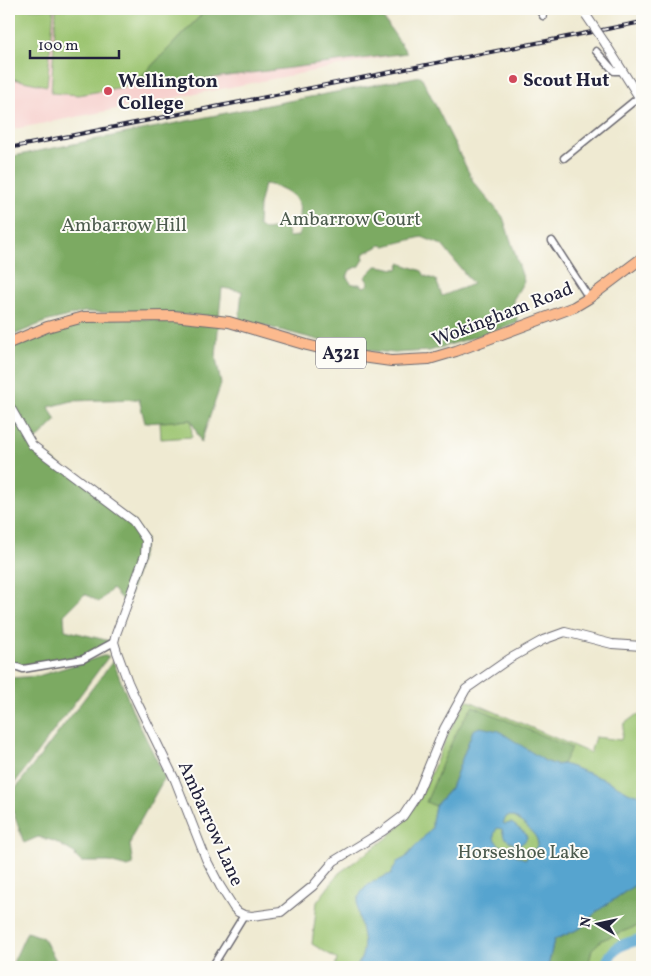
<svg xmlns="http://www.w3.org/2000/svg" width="651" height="976" viewBox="0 0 651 976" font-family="Vollkorn,serif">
<rect width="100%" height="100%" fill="#fdfcf7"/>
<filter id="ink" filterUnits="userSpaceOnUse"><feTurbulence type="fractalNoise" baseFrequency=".02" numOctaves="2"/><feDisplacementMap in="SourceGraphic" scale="10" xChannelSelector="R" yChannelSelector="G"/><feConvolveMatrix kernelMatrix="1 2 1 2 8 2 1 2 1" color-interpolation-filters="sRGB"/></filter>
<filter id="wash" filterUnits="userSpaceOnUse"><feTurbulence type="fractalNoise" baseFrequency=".0096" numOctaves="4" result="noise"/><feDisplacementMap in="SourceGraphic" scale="20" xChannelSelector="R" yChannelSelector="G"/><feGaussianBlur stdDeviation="1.12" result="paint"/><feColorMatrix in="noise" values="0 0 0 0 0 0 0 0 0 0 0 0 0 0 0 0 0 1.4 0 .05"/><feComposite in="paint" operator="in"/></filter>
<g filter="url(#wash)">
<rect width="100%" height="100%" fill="#efead2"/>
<polygon fill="#f7d0cd" points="9,9 378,9 407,53 9,130"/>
<g fill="#9bc470" stroke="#5e7356">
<polygon points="9,9 54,9 47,86 9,78"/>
<polygon points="56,9 207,9 133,85 79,95 51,93"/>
<polygon points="191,420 192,437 161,439 160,422"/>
<path d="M 467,700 L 590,753 L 595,737 L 621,740 L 624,724 L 636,715 L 642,716 L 642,940 C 623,946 614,947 607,967 L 335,967 L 337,959 L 312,944 L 317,902 L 339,873 L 386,839 L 407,819 L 421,796 L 449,732 Z"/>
</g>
<g fill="#7caa62" stroke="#4f664e" fill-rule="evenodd">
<polygon points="207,9 377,9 407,53 150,86 133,85"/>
<path d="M 421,76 L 474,183 L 503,217 L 524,281 L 513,300 L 518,323 L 430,351 L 394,353 L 353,349 L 257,324 L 239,321 L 242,291 L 222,288 L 219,316 L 84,312 L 45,322 L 9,337 L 9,157 L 241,110 ZM 264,184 C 276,185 294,191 299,205 C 300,208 299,213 299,217 C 300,227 302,226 298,236 L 289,237 L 286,228 L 277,228 L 265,230 L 258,225 L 259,206 ZM 422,237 L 442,245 L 473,284 L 442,296 L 436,280 L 425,276 L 422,271 L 400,263 L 398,269 C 390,269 384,266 376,266 L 365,277 L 369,284 L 364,287 L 359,284 C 352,285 350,283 347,277 L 350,270 L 360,266 L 364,259 L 363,254 L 381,245 L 385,246 Z"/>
<polygon points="84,317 220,321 218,330 216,358 221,384 201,442 191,420 145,423 139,399 72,401 49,407 56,421 32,444 133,521 146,540 127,605 112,589 99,602 85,594 64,615 65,630 114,642 83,659 23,669 9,664 9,343"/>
<polygon points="103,656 109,656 9,791 9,676 11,678 38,676"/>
<polygon points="113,661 134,714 165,777 133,834 130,845 133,865 128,867 109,862 81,862 75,856 76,854 54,841 38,837 24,843 9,800 9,797"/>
<path d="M 473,706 L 571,748 L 563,764 L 556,765 L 545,761 L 473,731 L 451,788 L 435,806 L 426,802 C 441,769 451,735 473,706 Z"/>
<polygon points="642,880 642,924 602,940 592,949 588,967 548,967 554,940 581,928 596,912"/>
<polygon points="27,932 43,938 60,967 11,967"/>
</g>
<path fill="#56a4cf" stroke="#3c6385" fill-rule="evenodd" d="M 480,727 L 499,731 L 545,761 L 556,765 L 563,764 L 575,768 L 606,780 L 630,793 L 637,794 L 642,797 L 642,880 L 596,912 L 581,928 L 554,940 L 548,967 L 356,967 C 383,931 324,896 391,874 L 397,862 L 405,858 L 432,828 L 432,821 L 435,806 L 451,788 L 473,730 ZM 507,816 C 509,816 510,816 511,816 C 517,817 536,834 537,840 C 539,845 534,850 532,854 L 528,856 L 526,859 C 518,857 499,847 495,840 C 493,835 495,832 497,828 L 502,829 L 504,837 C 513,844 519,850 527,838 L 526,834 L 513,824 L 511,823 L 505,824 L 503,823 L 505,819 Z"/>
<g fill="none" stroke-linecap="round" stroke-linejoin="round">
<path stroke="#56a4cf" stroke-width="11" d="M 605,967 C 612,946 622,944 642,939"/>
</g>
</g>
<g filter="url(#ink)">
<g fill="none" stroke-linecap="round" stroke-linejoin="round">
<g stroke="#6a6870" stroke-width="9">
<g id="minor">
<polyline points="539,9 543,16"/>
<polyline points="596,51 614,71 623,71"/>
<polyline points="564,158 639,97"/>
<polyline points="552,241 589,298"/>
<polyline points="9,664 23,669 83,659 114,642"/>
<polyline points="212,967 244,915"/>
</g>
</g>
<g stroke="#6a6870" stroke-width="10">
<g id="tertiary">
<polyline points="605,43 642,102"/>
<polyline points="9,405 32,445 133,521 146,540 145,555 116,634 114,642 117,652 128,682 137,702 175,780 206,859 220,886 234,908 238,912 244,915 252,916 281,912 313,886 334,861 383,831 403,816 417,795 444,729 466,689 509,659 543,640 565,632 612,644 642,646"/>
</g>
</g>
<g stroke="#6a6870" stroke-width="12">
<polyline id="primary" points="9,343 47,327 84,317 173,316 229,322 307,345 348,355 391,361 429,359 456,351 574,307 589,298 642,258"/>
</g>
<use href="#minor" stroke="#fff" stroke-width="6"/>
<use href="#tertiary" stroke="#fff" stroke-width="8"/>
<use href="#primary" stroke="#fcba8e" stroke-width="10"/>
<g stroke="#22223b" stroke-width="4">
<polyline id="rail" points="9,148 642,22"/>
</g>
<use href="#rail" stroke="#fdfcf7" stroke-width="2" stroke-dasharray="5.5" stroke-linecap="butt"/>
<g stroke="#6a6870" stroke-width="10" stroke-linecap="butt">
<polyline id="tertiary-bridge" points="586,15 605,43"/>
</g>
<use href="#tertiary-bridge" stroke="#fff" stroke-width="8"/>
</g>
</g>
<g fill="#d1495b" stroke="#fdfcf7" stroke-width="2">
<circle cx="513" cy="79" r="5"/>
<circle cx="108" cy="91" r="5"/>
</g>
<g text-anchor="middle" stroke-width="4" stroke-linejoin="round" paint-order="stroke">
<rect fill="#fdfcf7" stroke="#646373" stroke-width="1" x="316" y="337.5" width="50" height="31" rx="4"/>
<g font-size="18" font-weight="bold" fill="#22223b">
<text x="341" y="359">A321</text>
</g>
<g font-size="19" font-weight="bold" fill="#22223b" stroke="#fdfcf7" text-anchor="start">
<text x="523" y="86">Scout Hut</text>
<text x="118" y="87">Wellington<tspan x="118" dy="22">College</tspan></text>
</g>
<g font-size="19" fill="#4c5b4e" stroke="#fdfcf7">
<text x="350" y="225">Ambarrow Court</text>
<text x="124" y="231">Ambarrow Hill</text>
<text x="523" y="858">Horseshoe Lake</text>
</g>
<g font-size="19" fill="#22223b" stroke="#fdfcf7">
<text transform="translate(502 313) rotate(-21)" y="7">Wokingham Road</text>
<text transform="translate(212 823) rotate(66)" y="7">Ambarrow Lane</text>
</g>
</g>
<rect width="651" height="976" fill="none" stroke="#fdfcf7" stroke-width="30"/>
<g transform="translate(598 924) rotate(279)" stroke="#fdfcf7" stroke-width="4" paint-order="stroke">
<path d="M0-4L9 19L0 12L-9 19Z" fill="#22223b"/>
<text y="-8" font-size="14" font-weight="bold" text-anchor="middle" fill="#22223b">N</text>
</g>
<path d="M30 50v8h89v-8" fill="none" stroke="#22223b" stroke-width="2.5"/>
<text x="38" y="50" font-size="15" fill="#22223b" stroke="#fdfcf7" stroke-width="4" paint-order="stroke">100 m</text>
</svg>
